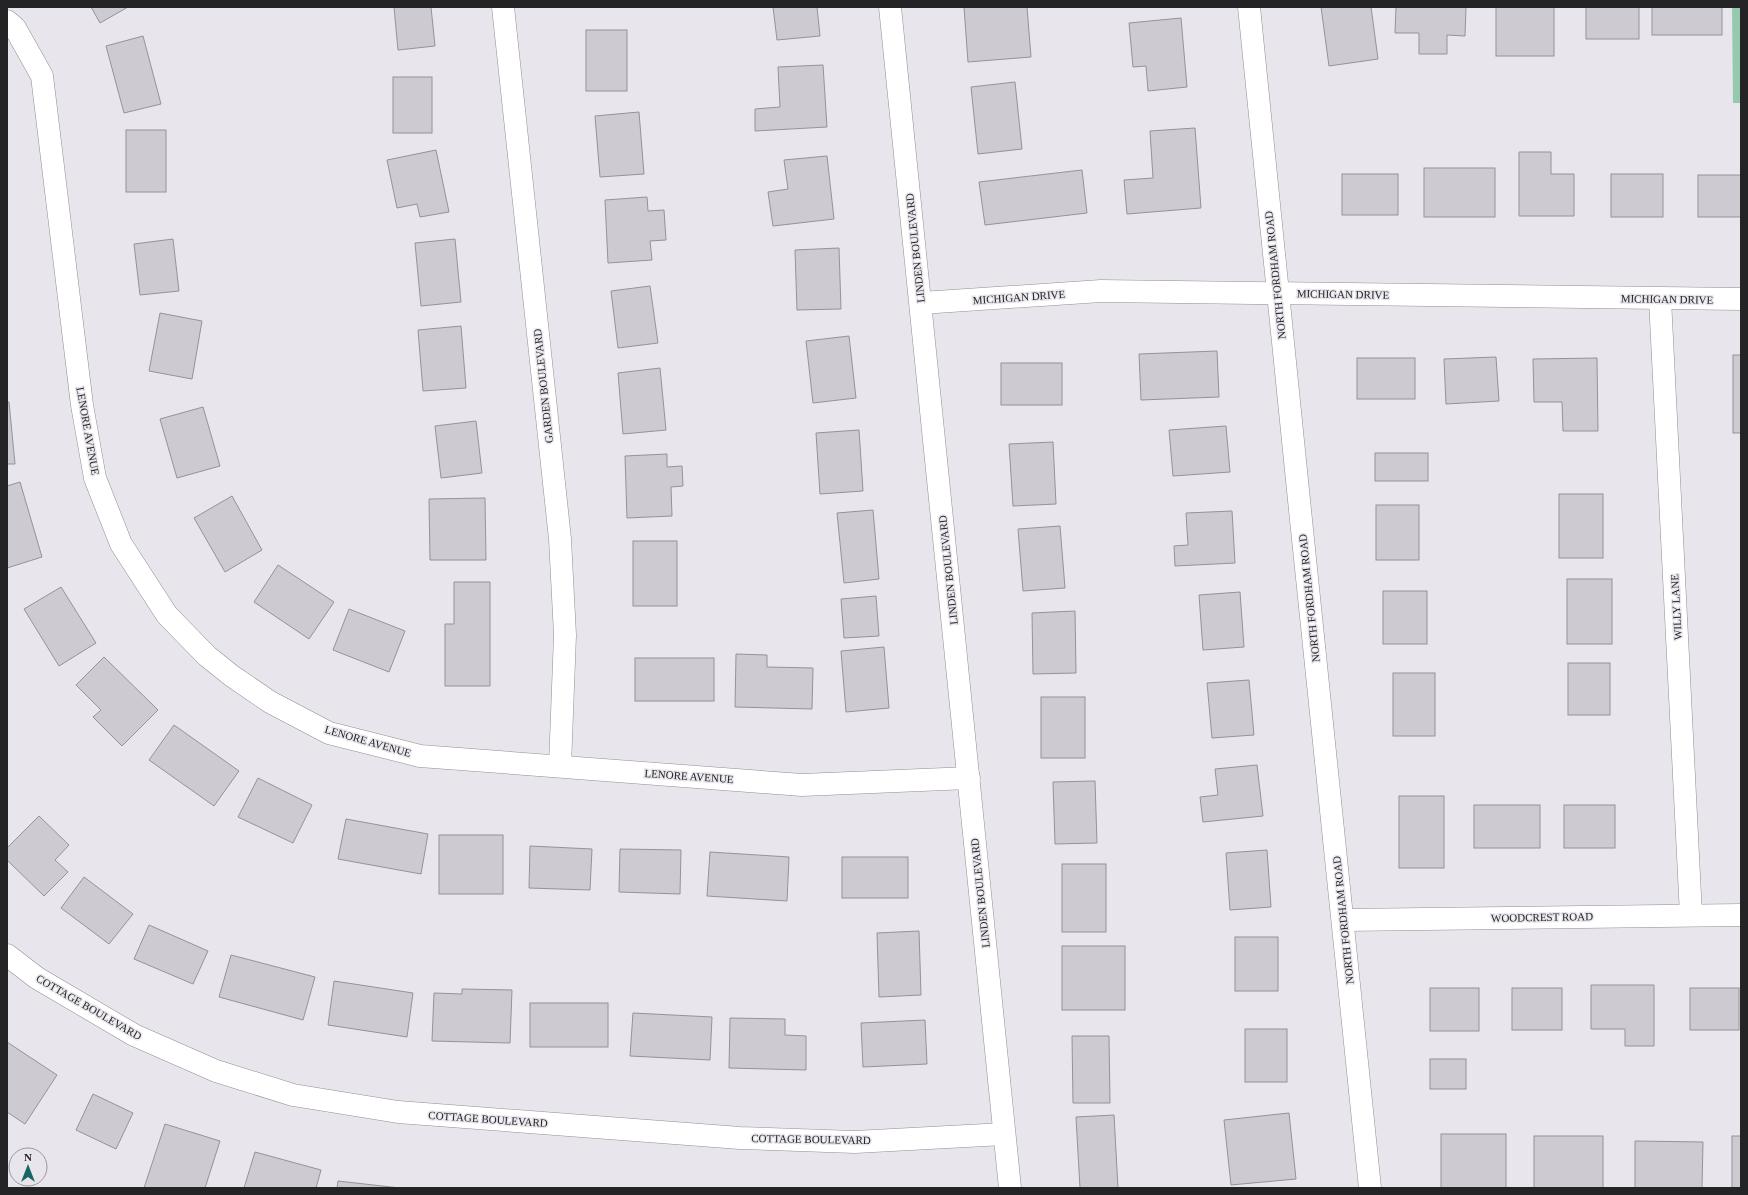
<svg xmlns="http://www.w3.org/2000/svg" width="1748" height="1195" viewBox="0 0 1748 1195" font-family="'Times New Roman',serif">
<rect width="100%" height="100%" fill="#e8e5ec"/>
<polygon fill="#95caaf" points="1732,7 1741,7 1741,103 1733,103"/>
<g fill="#cdcad1" stroke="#959299">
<polygon points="91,7 128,7 100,23"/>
<polygon points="394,7 431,7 435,46 398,50"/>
<polygon points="773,7 817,7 820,36 777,40"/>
<polygon points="964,7 1027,7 1031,57 968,62"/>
<polygon points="1321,7 1371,7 1378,59 1329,66"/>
<polygon points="1396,7 1466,7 1465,36 1447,35 1447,54 1419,54 1419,33 1395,33"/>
<rect x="1496" y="7" width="58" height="49"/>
<rect x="1586" y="7" width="53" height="32"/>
<rect x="1652" y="7" width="70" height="28"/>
<polygon points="1181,18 1187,87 1148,91 1146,66 1133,67 1129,23"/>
<rect x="586" y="30" width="41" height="61"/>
<polygon points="143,36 161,104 124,113 106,46"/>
<polygon points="823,65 827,127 755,131 755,109 780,107 778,67"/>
<rect x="393" y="77" width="39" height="56"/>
<polygon points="1015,82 1022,149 978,154 971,87"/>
<polygon points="639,112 644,174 600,177 595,116"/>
<polygon points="1195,128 1201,208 1127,214 1124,180 1153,178 1150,131"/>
<rect x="126" y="130" width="40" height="62"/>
<polygon points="436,150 449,212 420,217 417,204 397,208 387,160"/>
<polygon points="1519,152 1551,152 1551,174 1574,174 1574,216 1519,216"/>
<polygon points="827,156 834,219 773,226 768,192 788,189 784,160"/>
<rect x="1424" y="168" width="71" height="49"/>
<polygon points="1082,170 1087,213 985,225 979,182"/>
<rect x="1342" y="174" width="56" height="41"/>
<rect x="1611" y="174" width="52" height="43"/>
<rect x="1698" y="175" width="43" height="42"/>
<polygon points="647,197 648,211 664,210 666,240 650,241 652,260 608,263 605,200"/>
<polygon points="173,239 179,291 140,295 134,244"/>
<polygon points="455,239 461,302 421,306 415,243"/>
<polygon points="839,248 841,309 797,310 795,250"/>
<polygon points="650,286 658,343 618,348 611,291"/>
<polygon points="160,313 202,321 192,379 149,371"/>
<polygon points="461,326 466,388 423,391 418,330"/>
<polygon points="849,336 856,398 813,403 806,341"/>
<polygon points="1217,351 1219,397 1141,400 1139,354"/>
<rect x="1733" y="355" width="8" height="78"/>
<polygon points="1496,357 1499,401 1446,404 1444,359"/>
<rect x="1357" y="358" width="58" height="41"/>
<polygon points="1597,358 1598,431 1563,431 1562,402 1534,402 1533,359"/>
<rect x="1001" y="363" width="61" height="42"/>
<polygon points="660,368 666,430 623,434 618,373"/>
<polygon points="7,402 9,402 15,464 7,464"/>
<polygon points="203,407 220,466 177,478 160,419"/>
<polygon points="476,421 482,473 441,478 435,426"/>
<polygon points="1226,426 1230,472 1173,476 1169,430"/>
<polygon points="859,430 863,491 820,494 816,433"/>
<polygon points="1053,442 1056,504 1013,506 1009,444"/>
<rect x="1375" y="453" width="53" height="28"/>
<polygon points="667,454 667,467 682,466 683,486 671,487 672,516 627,518 625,456"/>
<polygon points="20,482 42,557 7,568 7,486"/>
<rect x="1559" y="494" width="44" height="64"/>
<polygon points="232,496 262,550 225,572 194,518"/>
<polygon points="485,498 486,560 430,560 429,499"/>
<rect x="1376" y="505" width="43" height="55"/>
<polygon points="873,510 879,579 844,583 837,513"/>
<polygon points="1232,511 1235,563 1175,566 1174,546 1188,545 1186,513"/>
<polygon points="1060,526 1065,588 1023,591 1018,529"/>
<rect x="633" y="541" width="44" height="65"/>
<polygon points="278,565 334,602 309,639 254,602"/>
<rect x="1567" y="579" width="45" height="65"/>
<polygon points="454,582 490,582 490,686 445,686 445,624 454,624"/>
<polygon points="61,587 96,643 59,666 24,609"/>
<rect x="1383" y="591" width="44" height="53"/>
<polygon points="1240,592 1244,647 1203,650 1199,595"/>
<polygon points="876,596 879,636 844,638 841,599"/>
<polygon points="349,609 405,631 389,672 333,650"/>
<polygon points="1075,611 1076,673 1033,674 1032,613"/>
<polygon points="884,647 889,708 846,712 841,651"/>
<polygon points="736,654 767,655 767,667 813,668 812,709 735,707"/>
<polygon points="104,657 158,710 122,746 93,717 101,710 76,685"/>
<rect x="635" y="658" width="79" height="43"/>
<rect x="1568" y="663" width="42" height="52"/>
<rect x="1393" y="673" width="42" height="63"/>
<polygon points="1249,680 1254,735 1212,738 1207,683"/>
<rect x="1041" y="697" width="44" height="61"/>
<polygon points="174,725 239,771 214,806 149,760"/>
<polygon points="1257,765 1263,816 1203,822 1200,797 1218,795 1215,769"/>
<polygon points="258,778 312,805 293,843 238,817"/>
<polygon points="1095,781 1097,843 1055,844 1053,782"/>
<rect x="1399" y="796" width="45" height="72"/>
<rect x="1474" y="805" width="66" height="43"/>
<rect x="1564" y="805" width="51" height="43"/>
<polygon points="39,816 69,845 55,860 68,872 44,896 7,860 7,848"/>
<polygon points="346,819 428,834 421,874 338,859"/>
<rect x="439" y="835" width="64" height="59"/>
<polygon points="530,846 592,849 590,890 529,888"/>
<polygon points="620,849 681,850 680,894 619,892"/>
<polygon points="1267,850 1271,907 1230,910 1226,853"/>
<polygon points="710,852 789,857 787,901 707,896"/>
<rect x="842" y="857" width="66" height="41"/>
<rect x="1062" y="864" width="44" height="68"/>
<polygon points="84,877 133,914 109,944 61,908"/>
<polygon points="149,925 208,951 193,984 134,959"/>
<polygon points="919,931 921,995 879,997 877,933"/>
<rect x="1235" y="937" width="43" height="54"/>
<rect x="1062" y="946" width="63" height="64"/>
<polygon points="231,955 315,977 303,1020 219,997"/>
<polygon points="334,981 413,993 407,1037 328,1025"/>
<polygon points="1591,985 1654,985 1654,1046 1625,1046 1625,1029 1591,1029"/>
<rect x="1430" y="988" width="49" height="43"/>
<rect x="1512" y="988" width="50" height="42"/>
<rect x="1690" y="988" width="49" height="42"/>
<polygon points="462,989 512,990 510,1043 432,1041 434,993 462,994"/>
<rect x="530" y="1003" width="78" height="44"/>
<polygon points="633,1013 712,1017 710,1060 630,1056"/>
<polygon points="730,1018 785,1019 785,1035 806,1036 806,1070 729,1068"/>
<polygon points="925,1020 927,1064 863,1067 861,1023"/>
<rect x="1245" y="1029" width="42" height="53"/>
<polygon points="1072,1036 1109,1036 1110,1103 1073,1103"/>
<polygon points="7,1042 57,1075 25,1124 7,1112"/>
<rect x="1430" y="1059" width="36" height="30"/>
<polygon points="93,1094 133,1113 116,1149 76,1130"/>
<polygon points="1289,1113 1296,1179 1231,1185 1224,1120"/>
<polygon points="1114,1115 1118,1188 1080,1188 1076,1117"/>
<polygon points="165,1124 220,1141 205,1188 144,1188"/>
<rect x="1441" y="1134" width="65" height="54"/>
<rect x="1534" y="1136" width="69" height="52"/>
<rect x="1732" y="1136" width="9" height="52"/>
<polygon points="1635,1141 1703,1142 1702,1188 1635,1188"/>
<polygon points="255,1152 321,1170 316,1188 244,1188"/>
<polygon points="338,1181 400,1188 337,1188"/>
</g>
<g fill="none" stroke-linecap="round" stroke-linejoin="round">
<g stroke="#918e95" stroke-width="23">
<g id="minor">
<polyline points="503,7 560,539 565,635 560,766"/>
<polyline points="890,7 1010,1188"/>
<path d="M 1249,7 C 1287,401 1331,794 1370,1188"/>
<polyline points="7,21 15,28 42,76 82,405 95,478 121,544 167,615 207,656 232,676 270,702 329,733 420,756 802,785 969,778"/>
<polyline points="1660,299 1691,915"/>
<polyline points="921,303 1101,291 1741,299"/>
<polyline points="1344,920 1741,915"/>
<polyline points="7,955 37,978 134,1035 216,1071 293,1095 398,1112 740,1138 855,1142 1004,1134"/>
</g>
</g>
<use href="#minor" stroke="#fff" stroke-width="22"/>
</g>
<g text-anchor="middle" stroke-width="3" stroke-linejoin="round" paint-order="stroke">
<g font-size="11" fill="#242325" stroke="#e8e5ec">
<text transform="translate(915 248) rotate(-96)" y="4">LINDEN BOULEVARD</text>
<text transform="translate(1275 275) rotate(-96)" y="4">NORTH FORDHAM ROAD</text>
<text transform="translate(1343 294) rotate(1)" y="4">MICHIGAN DRIVE</text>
<text transform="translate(1019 297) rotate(-4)" y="4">MICHIGAN DRIVE</text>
<text transform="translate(1667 299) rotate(1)" y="4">MICHIGAN DRIVE</text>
<text transform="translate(543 386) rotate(-96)" y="4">GARDEN BOULEVARD</text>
<text transform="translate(88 431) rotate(80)" y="4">LENORE AVENUE</text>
<text transform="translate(948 570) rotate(-96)" y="4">LINDEN BOULEVARD</text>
<text transform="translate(1309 598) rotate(-96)" y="4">NORTH FORDHAM ROAD</text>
<text transform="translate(1676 607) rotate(-93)" y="4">WILLY LANE</text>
<text transform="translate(368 741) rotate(16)" y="4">LENORE AVENUE</text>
<text transform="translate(689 776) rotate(4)" y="4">LENORE AVENUE</text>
<text transform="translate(980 893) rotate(-96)" y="4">LINDEN BOULEVARD</text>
<text transform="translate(1542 917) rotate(-1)" y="4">WOODCREST ROAD</text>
<text transform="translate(1343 920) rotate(-96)" y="4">NORTH FORDHAM ROAD</text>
<text transform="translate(89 1007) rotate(30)" y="4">COTTAGE BOULEVARD</text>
<text transform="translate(488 1119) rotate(4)" y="4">COTTAGE BOULEVARD</text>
<text transform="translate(811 1139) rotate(1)" y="4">COTTAGE BOULEVARD</text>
</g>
</g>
<rect width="1748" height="1195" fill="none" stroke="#242325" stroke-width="16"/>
<g transform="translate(28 1167)"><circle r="19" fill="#e8e5ec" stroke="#9a979c"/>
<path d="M0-3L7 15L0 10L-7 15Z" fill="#186664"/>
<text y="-6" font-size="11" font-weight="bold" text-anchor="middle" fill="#242325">N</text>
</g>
</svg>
